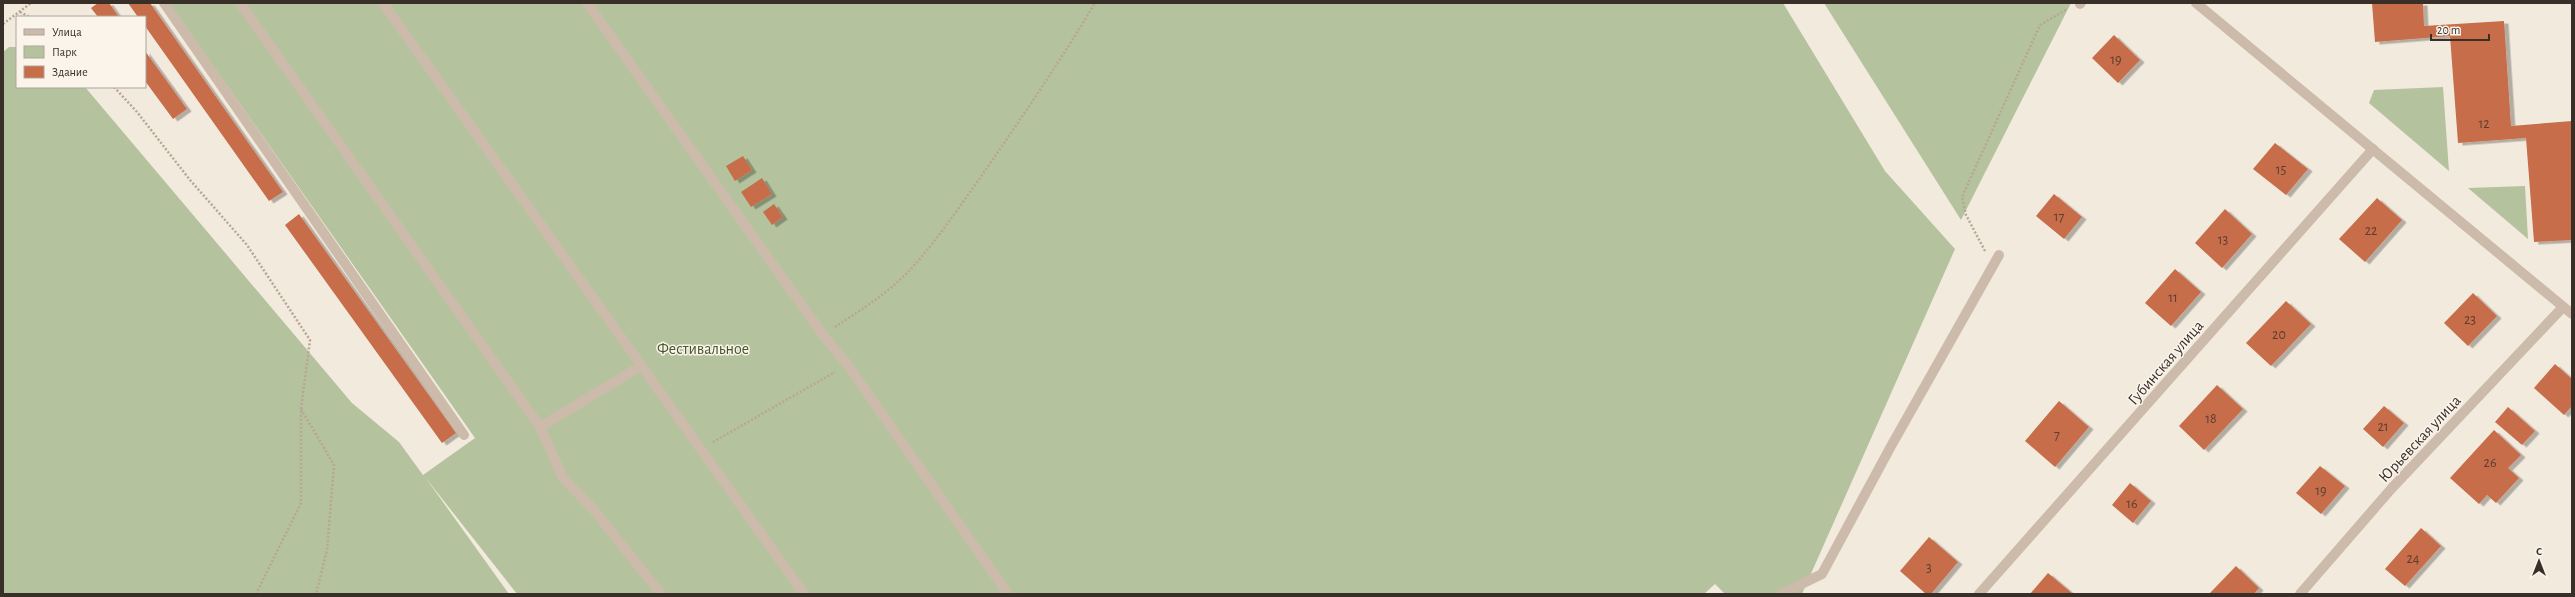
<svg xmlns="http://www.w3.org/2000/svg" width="2575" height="597" viewBox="0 0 2575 597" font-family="'Alegreya Sans',sans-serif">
<defs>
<filter id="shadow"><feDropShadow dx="4.5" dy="2.5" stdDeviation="0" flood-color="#0004"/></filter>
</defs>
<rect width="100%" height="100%" fill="#f3eade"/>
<g fill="#b4c39e">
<polygon points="169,3 1783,3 1885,171 1955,249 1802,594 1725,594 1715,584 1704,594 517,594 425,477 509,594 3,594 3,52 9,47 17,47 17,87 85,87 352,403 399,442 423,475 475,438"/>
<polygon points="1824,3 2071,3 1961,220"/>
<polygon points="2443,87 2449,171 2369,103 2374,90"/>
<polygon points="2525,186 2528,239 2468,188"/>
</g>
<g fill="#c76d48" filter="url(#shadow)">
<polygon points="98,3 109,3 119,17 98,17 91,8"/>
<polygon points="128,3 150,3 283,192 269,201 145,26 145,17 138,17"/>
<polygon points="2372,3 2423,3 2424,26 2504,21 2511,126 2572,121 2572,240 2534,242 2526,138 2458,143 2450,36 2375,42"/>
<polygon points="2114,35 2140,60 2118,83 2092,58"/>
<polygon points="145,51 187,109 173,119 145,81"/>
<polygon points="2275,143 2308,169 2286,195 2253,169"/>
<polygon points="743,156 752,170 735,181 726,166"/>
<polygon points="762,178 772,194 751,207 741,192"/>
<polygon points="2054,194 2082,217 2064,239 2036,216"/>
<polygon points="2377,198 2402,220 2365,262 2339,239"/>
<polygon points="774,204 783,217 772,225 763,212"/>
<polygon points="2225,209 2252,234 2222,268 2195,243"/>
<polygon points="299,214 456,433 442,443 285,225"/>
<polygon points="2175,269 2201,292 2171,326 2145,303"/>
<polygon points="2473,293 2497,316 2468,346 2444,323"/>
<polygon points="2286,301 2311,324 2271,366 2246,343"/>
<polygon points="2555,364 2572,379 2572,406 2564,415 2534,388"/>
<polygon points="2217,385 2243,409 2204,450 2179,426"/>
<polygon points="2059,401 2089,427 2055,467 2025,441"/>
<polygon points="2384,406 2404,423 2383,447 2363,429"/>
<polygon points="2508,407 2535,431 2522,445 2495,422"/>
<polygon points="2494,430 2521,455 2508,468 2519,478 2496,503 2487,495 2479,504 2450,478"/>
<polygon points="2320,466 2345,486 2321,514 2296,493"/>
<polygon points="2130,483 2151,501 2133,523 2112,505"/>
<polygon points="2421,528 2441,546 2405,586 2385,569"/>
<polygon points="1929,537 1958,562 1931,594 1926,594 1900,571"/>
<polygon points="2236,566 2259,588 2254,594 2209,594"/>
<polygon points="2048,573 2073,594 2030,594"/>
</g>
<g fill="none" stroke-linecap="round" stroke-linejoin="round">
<g stroke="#b8a594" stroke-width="2.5" stroke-dasharray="2 2" stroke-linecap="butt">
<polyline points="20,12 29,17"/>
<polyline points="3,24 31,3"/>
<polyline points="114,87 137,112 190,180 247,245 310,340 301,409 301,503 256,594"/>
<polyline points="1985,251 1966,215 1962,197 2040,25 2067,9"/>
<path d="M 835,327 C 859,311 887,294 908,272 C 937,241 962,203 987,168 C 1024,114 1061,60 1095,3"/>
<polyline points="301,409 334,465 327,550 316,594"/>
<polyline points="713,442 835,372"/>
</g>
<g stroke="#cba" stroke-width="10">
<polyline points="164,3 464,435"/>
<polyline points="240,3 540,427 563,478 593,509 661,594"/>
<polyline points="383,3 804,594"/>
<polyline points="587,3 823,335 847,364 1008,594"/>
<polyline points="2196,3 2572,314"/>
<polyline points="2080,4 2081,3"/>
<polyline points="540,427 641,366"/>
<polyline points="1781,594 1822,574 1890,448 1999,255"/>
<polyline points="1979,594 2373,149"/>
<polyline points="2300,594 2392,488 2563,307"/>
</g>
</g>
<g text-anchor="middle" stroke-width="3" stroke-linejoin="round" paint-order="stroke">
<g font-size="14" fill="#5c3e31">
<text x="2116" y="64">19</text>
<text x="2484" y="128">12</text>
<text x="2281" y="174">15</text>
<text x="2059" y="221">17</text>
<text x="2371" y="235">22</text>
<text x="2223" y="244">13</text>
<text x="2173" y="302">11</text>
<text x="2470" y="324">23</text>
<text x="2279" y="339">20</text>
<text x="2211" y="423">18</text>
<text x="2383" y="431">21</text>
<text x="2057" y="439">7</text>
<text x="2490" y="467">26</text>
<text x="2321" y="495">19</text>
<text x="2132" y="508">16</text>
<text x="2413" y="563">24</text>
<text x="1929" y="572">3</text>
</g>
<g font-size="16" fill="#46572d" stroke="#faf4eb">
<text x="703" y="354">Фестивальное</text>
</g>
<g font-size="16" fill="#392f29" stroke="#faf4eb">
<text transform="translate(2165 362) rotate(-49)" y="6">Губинская улица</text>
<text transform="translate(2419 438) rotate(-47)" y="6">Юрьевская улица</text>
</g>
</g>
<rect width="2575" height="597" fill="none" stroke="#392f29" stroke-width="8"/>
<rect x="16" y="16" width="130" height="72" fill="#faf4eb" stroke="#ada59d"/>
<rect x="24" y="29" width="20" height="6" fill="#ccbbaa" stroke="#ada59d"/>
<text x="52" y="36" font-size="12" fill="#392f29">Улица</text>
<rect x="24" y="46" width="20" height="12" fill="#b4c39e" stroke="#ada59d"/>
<text x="52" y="56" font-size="12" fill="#392f29">Парк</text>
<rect x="24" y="66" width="20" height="12" fill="#c76d48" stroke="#ada59d"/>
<text x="52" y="76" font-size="12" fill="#392f29">Здание</text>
<g transform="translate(2539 561)" stroke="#faf4eb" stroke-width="3" paint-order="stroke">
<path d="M0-3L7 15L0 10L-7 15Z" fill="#392f29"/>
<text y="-6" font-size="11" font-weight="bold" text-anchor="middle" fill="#392f29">С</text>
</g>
<path d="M2431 34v6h58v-6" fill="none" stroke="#392f29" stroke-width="2"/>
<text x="2437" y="34" font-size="12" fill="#392f29" stroke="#faf4eb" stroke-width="3" paint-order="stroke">20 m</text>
</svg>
